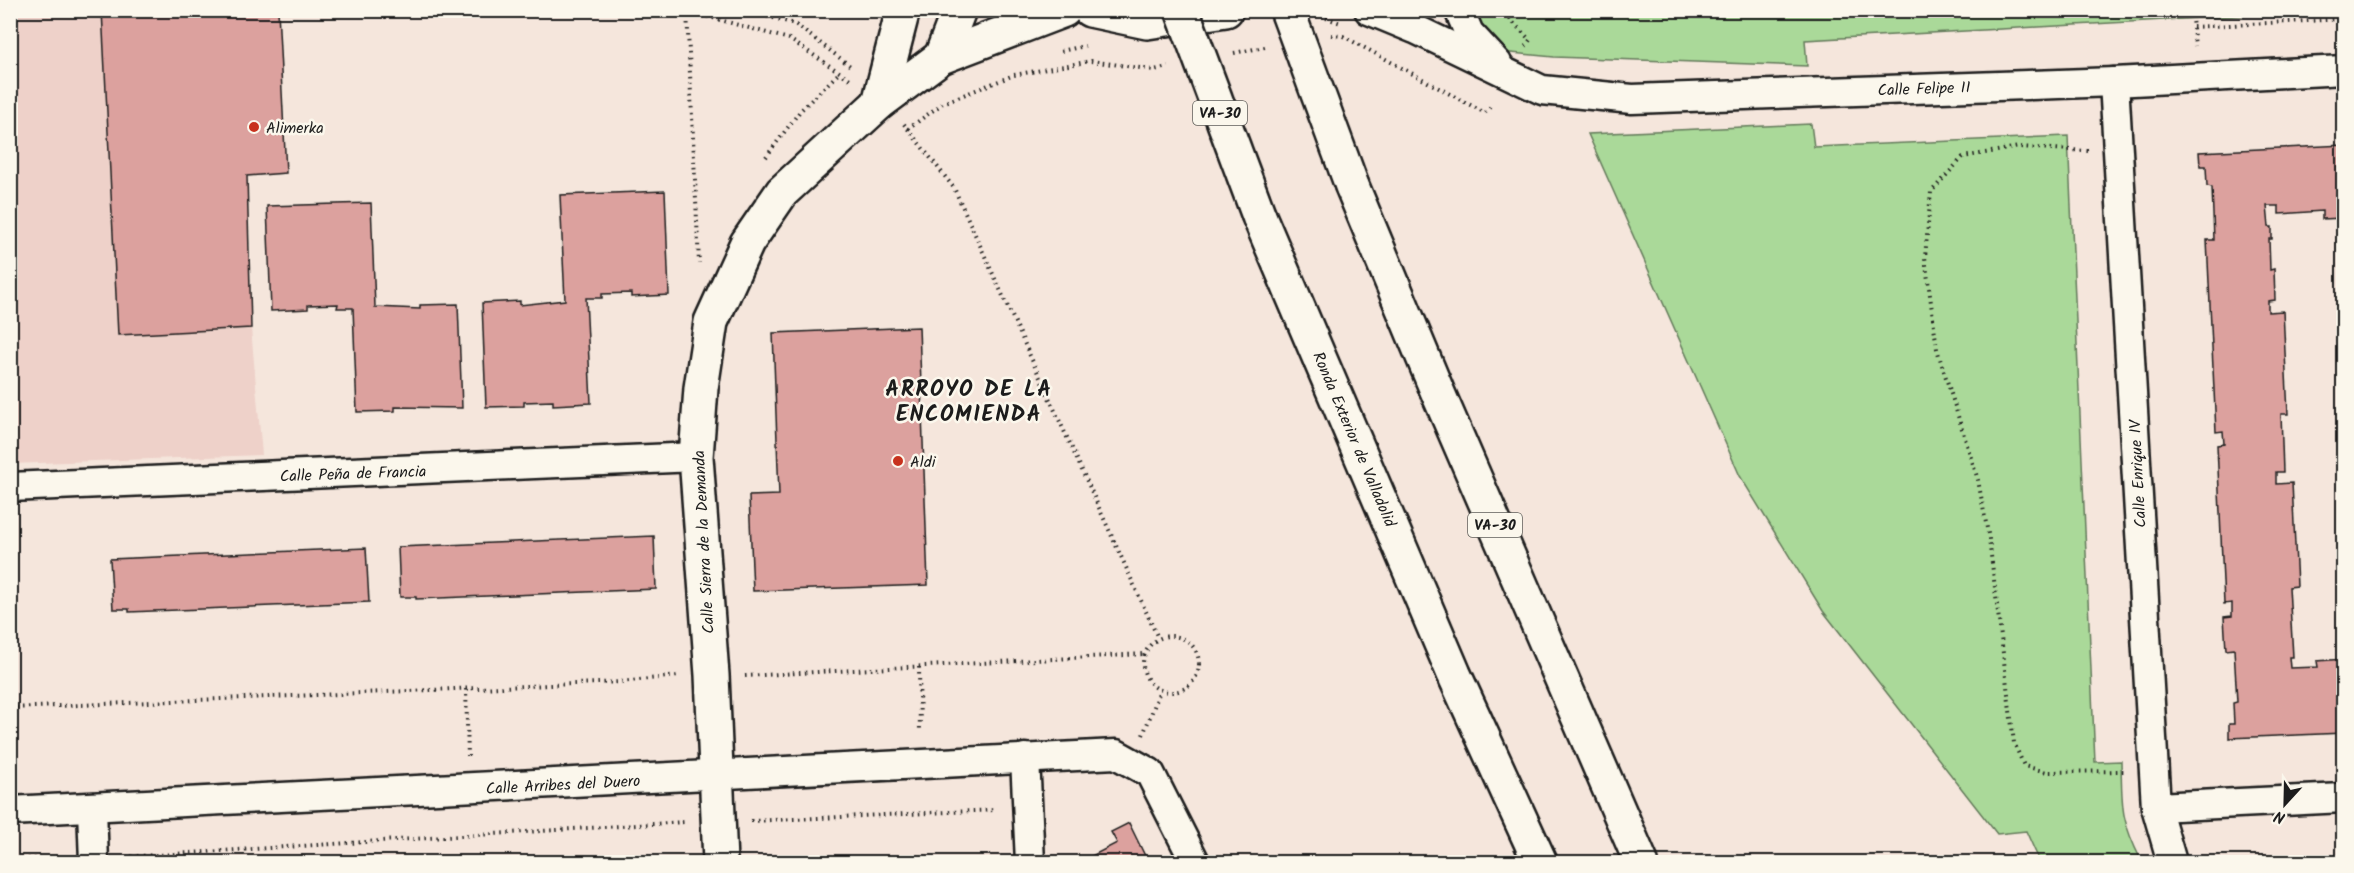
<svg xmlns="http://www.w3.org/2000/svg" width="2354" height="873" viewBox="0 0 2354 873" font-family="Kalam,sans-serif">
<rect width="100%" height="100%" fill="#f5e6dc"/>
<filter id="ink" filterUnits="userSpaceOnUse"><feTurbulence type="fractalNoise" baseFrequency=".0167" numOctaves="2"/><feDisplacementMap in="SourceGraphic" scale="12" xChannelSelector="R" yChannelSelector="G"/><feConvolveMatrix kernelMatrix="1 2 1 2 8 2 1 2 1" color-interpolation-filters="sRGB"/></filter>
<g filter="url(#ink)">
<polygon fill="#eed1c9" points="10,11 102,11 118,335 251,328 262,455 11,464"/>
<g fill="#aad999" stroke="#637a5a" stroke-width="1.5">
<polygon points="2343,10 1805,40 1807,66 1554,57 1500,52 1470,11"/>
<path d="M 1811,124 L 1814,147 L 2068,136 L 2095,762 L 2121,761 C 2122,806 2120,819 2141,860 L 2136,862 L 2040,862 L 2026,831 L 1997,834 L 1823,611 L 1740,476 L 1588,134 Z"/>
</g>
<g fill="#dca19e" stroke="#1c1c1c" stroke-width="1.5">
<polygon points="102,10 278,10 286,173 247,176 251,328 118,335"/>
<polygon points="2344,145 2344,218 2322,219 2322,211 2279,214 2279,206 2267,206 2269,227 2272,227 2272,239 2269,239 2270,270 2274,269 2275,300 2268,301 2268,312 2283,311 2288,414 2281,414 2283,472 2276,472 2276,484 2292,483 2297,586 2289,587 2293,657 2289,657 2290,668 2318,667 2317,661 2344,659 2344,733 2229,738 2229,724 2234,724 2233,703 2237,702 2234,649 2226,650 2224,617 2232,616 2232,603 2224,604 2217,445 2224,444 2223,431 2216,432 2207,240 2214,240 2212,187 2207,186 2206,166 2200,166 2199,152"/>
<polygon points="665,191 669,295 631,297 631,293 602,294 602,298 586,298 591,403 553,405 553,401 524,402 524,406 486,407 482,303 520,301 520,305 565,300 560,195"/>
<polygon points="371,203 375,307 420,309 420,305 458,304 462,408 395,407 395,411 357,412 353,308 337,308 338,304 308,305 308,309 271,311 267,206"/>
<polygon points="919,327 928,585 753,591 749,496 779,495 773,333"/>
<polygon points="654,536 656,589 416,599 416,597 400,597 398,547"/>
<polygon points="366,548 369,602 129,612 129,609 113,609 110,559"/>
<polygon points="1129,823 1148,862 1088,862 1086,859 1117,843 1111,832"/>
</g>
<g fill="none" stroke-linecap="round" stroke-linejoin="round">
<g stroke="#1c1c1c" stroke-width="33">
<g id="minor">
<polyline points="1369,10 1415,29 1542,90 1632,99 2114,82 2344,70"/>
<polyline points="1459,10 1469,33 1497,63"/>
<polyline points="2114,82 2156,807 2172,862"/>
<polyline points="10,487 696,457"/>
<polyline points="1025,758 1030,862"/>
<polyline points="2156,807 2344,798"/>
<polyline points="92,809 94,862"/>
<polyline points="10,811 1116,754 1150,773 1195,862"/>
</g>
</g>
<g stroke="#1c1c1c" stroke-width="38">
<g id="tertiary">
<polyline points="941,57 959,10"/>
<polyline points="879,103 903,10"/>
<polyline points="720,862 712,675 696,457 701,388 711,322 747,243 782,192 879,103 941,57 1064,10"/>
</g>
</g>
<g stroke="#1c1c1c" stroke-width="38">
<polyline id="trunk" points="1090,10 1147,22 1226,10"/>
</g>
<g stroke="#1c1c1c" stroke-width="38">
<g id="motorway">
<polyline points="1352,186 1438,393 1641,862"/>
<polyline points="1259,216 1454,674 1540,862"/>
</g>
</g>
<g stroke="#1c1c1c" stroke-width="4" stroke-dasharray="1.5 4.5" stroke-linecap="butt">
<polyline points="684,10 789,39 850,79"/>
<polyline points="744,10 795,24 853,68"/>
<polyline points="1501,10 1530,40 1525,47"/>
<polyline points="2191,10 2195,46"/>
<polyline points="687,11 699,263"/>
<polyline points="1326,18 1341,23"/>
<polyline points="2193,27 2344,19"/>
<polyline points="1331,35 1343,36 1485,113 1491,106"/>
<polyline points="1061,51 1085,46"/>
<polyline points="1234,53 1265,47"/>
<polyline points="904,124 954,188 1158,638"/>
<polyline points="908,129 943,103 1014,75 1091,61 1154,70 1168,67"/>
<polyline points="2088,151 2019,147 1963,157 1931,192 1925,257 1937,349 1978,480 1989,539 2014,743 2024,766 2047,772 2124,771"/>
<polyline points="766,157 800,111 840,72"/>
<circle cx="1171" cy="664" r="28"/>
<polyline points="919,667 920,732"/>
<polyline points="745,676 1144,654"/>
<polyline points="466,689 468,756"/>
<polyline points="10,708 620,682 678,676"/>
<polyline points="1143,735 1160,691"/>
<polyline points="751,821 995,810"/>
<polyline points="125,857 684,822"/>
<polyline points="10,859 64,859"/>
</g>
<use href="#minor" stroke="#fbf7ec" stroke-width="28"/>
<use href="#tertiary" stroke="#fbf7ec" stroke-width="33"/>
<use href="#trunk" stroke="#fbf7ec" stroke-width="33"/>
<use href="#motorway" stroke="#fbf7ec" stroke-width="33"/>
<g stroke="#1c1c1c" stroke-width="38" stroke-linecap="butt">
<g id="motorway-bridge">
<polyline points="1182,10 1259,216"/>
<polyline points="1287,10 1352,186"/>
</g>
</g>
<use href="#motorway-bridge" stroke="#fbf7ec" stroke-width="33"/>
</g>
</g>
<g fill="#c8321e" stroke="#fbf7ec" stroke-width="2">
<circle cx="254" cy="127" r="6"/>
<circle cx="898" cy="461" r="6"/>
</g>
<g text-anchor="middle" stroke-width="5" stroke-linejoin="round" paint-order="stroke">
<g fill="#fbf7ec" stroke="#5f5e5a" stroke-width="1.5">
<rect x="1193" y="101" width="54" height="24" rx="4.5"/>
<rect x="1468" y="513" width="54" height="24" rx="4.5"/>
</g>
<g font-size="15" font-weight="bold" fill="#1c1c1c">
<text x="1220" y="118">VA-30</text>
<text x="1495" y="530">VA-30</text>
</g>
<g font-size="16" fill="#1c1c1c" stroke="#fbf7ec">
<text transform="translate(1924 88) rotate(-2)" y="6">Calle Felipe II</text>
<text transform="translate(1355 439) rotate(67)" y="6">Ronda Exterior de Valladolid</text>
<text transform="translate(353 473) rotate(-2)" y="6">Calle Peña de Francia</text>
<text transform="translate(2137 474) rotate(-93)" y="6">Calle Enrique IV</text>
<text transform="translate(703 542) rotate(-93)" y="6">Calle Sierra de la Demanda</text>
<text transform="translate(563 784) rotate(-3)" y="6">Calle Arribes del Duero</text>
</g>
<g font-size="16" fill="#1c1c1c" stroke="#fbf7ec" text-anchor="start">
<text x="266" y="133">Alimerka</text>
<text x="910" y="467">Aldi</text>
</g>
<g font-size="22" font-weight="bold" letter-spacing="1.5" fill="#1c1c1c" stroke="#fbf7ec">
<text x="969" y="396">ARROYO DE LA<tspan x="969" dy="25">ENCOMIENDA</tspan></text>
</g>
</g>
<rect width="2354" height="873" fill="none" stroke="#fbf7ec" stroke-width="36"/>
<rect x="18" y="18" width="2318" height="837" fill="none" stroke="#1c1c1c" stroke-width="2" filter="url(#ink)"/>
<g transform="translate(2285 804) rotate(202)" stroke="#fbf7ec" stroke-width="4.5" paint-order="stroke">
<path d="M0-4.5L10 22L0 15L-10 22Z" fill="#1c1c1c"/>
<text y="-9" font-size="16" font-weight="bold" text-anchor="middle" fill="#1c1c1c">N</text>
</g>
</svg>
